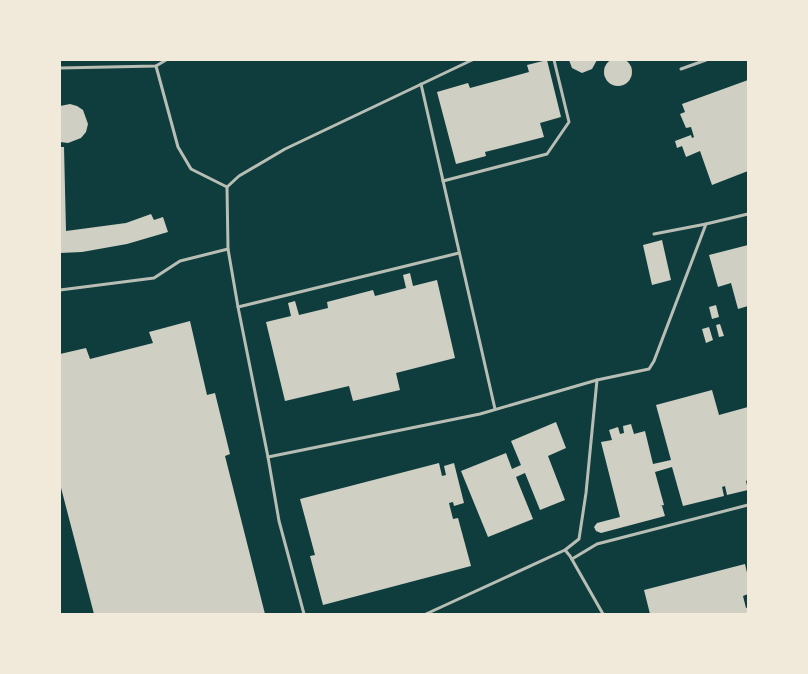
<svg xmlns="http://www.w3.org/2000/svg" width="808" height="674" viewBox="0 0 808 674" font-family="Figtree,sans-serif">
<rect width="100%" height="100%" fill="#0f3d3e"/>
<g fill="#cfcfc3">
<circle cx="618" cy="72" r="14"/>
<polygon points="547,60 561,117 540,123 544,137 485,152 486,156 456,164 437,92 468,83 470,88 529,72 527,65"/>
<polygon points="569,60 597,60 592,69 582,73 572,68"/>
<polygon points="748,80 748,171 712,185 700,151 686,157 682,146 677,148 675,141 691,135 692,138 694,137 691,127 686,128 680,114 685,112 682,104"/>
<polygon points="70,104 77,106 83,110 88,124 86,132 81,138 68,143 60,142 60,106"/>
<polygon points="60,147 64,147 66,231 126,223 151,214 154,220 163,217 168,232 127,244 82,252 60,253"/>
<polygon points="662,240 671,280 652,285 643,245"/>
<polygon points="748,245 748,306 738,309 731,283 718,287 709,255"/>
<polygon points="410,273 413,286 437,280 455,358 396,373 400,390 353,401 349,386 285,401 266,322 291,316 288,303 295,301 299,315 328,308 327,302 373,290 375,296 406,288 403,275"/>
<polygon points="716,305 719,317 712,319 709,307"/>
<polygon points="190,321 207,395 215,393 230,454 225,456 265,614 94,614 60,484 60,354 86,348 90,359 153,343 149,332"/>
<polygon points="720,324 724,336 719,337 716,325"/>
<polygon points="709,327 713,340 706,343 702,329"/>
<polygon points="712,390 719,415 748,407 748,480 746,481 748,490 727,495 725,486 722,487 724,496 683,506 672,467 655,472 664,505 660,506 662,506 665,516 601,533 596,531 594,527 597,523 620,517 601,442 612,440 609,430 618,427 620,434 624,433 623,426 631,424 634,434 645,431 653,464 671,460 656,405"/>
<polygon points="556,422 566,448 548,456 565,500 540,510 525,473 516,477 533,519 488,537 461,471 506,453 512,469 521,465 511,441"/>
<polygon points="439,463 442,476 446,475 444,466 454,463 464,503 454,506 453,502 449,503 453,519 458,518 471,566 323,605 310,556 315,555 300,499"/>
<polygon points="745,564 748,577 748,594 743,596 746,608 748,607 748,614 650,614 644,590"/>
</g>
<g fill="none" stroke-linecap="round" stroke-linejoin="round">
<g stroke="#b8beb3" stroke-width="3">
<polyline points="156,66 178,147 191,169 227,187 239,176 285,149 472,60"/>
<polyline points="60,68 156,66 166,60"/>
<polyline points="681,69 706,60"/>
<polyline points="421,84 495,409"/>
<polyline points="443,181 547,154 569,122 554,60"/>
<polyline points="227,187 228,249 238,307 268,457 279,521 304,614"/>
<polyline points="654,234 706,224"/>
<polyline points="60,290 154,278 180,261 228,249"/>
<polyline points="238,307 459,253"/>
<polyline points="268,457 480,414 597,380 649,369 654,361 706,224 748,214"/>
<polyline points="565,550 570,556 603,614"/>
<polyline points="572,559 597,544 748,505"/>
<polyline points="426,614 565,550 579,539 586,493 597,380"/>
</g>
</g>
<rect width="808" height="674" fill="none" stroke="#f1e9da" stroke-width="122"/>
</svg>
